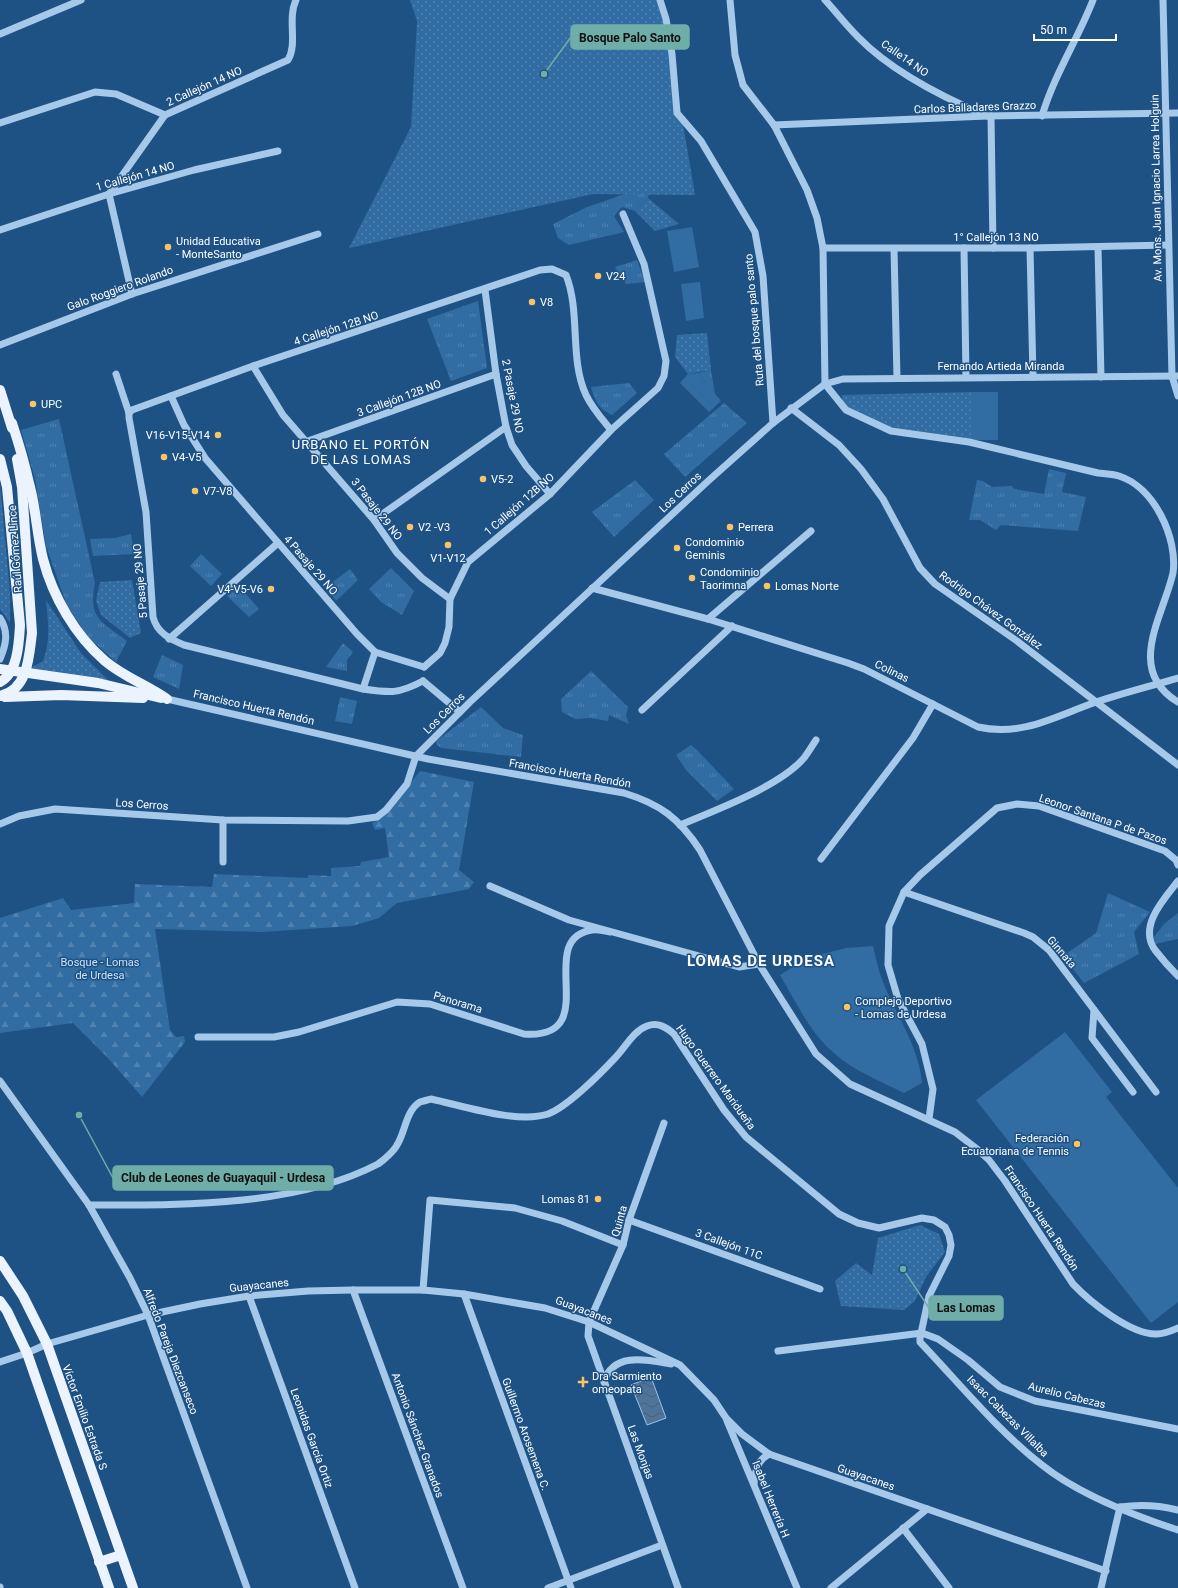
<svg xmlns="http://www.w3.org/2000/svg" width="1178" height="1588" viewBox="0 0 1178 1588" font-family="Roboto,sans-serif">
<defs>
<pattern id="grass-tufts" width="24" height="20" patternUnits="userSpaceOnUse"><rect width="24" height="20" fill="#316ca2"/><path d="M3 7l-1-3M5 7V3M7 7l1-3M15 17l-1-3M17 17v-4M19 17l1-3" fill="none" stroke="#5082b0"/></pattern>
<pattern id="forest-firs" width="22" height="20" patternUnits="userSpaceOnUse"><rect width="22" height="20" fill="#316ca2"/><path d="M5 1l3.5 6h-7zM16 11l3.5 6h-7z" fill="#5082b0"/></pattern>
<pattern id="park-dots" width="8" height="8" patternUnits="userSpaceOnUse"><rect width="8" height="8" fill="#316ca2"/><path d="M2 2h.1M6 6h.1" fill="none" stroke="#5082b0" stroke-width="1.8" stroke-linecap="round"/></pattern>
<pattern id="water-waves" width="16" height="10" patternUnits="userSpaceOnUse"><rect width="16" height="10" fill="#4f7499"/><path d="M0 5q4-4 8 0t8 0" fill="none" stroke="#4d5e6f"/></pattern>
</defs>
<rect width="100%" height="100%" fill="#1e5285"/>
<g fill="url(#grass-tufts)">
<polygon points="625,194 649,194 648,198 635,211 622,207 614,216 624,232 569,245 558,238 553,224 587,207"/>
<polygon points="637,260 645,282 626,284 615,267"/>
<polygon points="478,301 487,368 451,381 427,319"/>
<polygon points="711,370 715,394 698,373"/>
<path d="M 629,383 L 637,393 L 612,415 C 598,409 595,400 591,387 Z"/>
<polygon points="724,403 747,423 685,477 664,454"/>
<path d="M 59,419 L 95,583 C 88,619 101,621 127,641 L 116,662 L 89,638 L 67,606 L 46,546 L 35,479 L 21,430 Z"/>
<polygon points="1049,469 1066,473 1062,492 1086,497 1078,531 1001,525 996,530 980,520 969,520 977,480 983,481 992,487 1011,486 1015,489 1044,494"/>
<polygon points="635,480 654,500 614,537 592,512"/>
<polygon points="131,534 134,554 93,556 90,539 115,538"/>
<polygon points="201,554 222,574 211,586 190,566"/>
<polygon points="391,568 414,591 402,615 381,602 369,589"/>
<polygon points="350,569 358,580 336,601 326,587"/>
<polygon points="239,586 259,609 249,617 227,596"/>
<polygon points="343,643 353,652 347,660 347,671 326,667"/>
<polygon points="162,655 183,665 179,689 153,677"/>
<polygon points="591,671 628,707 626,716 629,724 609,715 608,721 590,718 575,719 562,712 561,699"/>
<polygon points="340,697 357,701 352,724 335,721"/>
<polygon points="481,707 503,728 523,735 521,757 441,748 437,745 436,741"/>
<polygon points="691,745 697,750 734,789 717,801 686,770 676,755"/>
<polygon points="1108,893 1150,912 1134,932 1139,954 1084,983 1063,956 1096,933"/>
<polygon points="1178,913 1178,939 1155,944 1154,937 1164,924"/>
</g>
<polygon fill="url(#forest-firs)" points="420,771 474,782 459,870 474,882 469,889 397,903 379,918 352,926 262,932 155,929 170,1030 176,1037 184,1036 185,1042 142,1097 107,1057 73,1023 0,1033 0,918 63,898 71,910 134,903 135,884 212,887 214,874 308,878 308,875 331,876 331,868 360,866 361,862 389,857 385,828 375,830 372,823 383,817"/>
<g fill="url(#park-dots)">
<polygon points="410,0 662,0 695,195 593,194 349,248 411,127 417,21"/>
<polygon points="648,198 679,224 655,231 635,211"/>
<polygon points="707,333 711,370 688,374 675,357 677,335"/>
<polygon points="971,392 971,440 892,429 848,407 842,401 842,395"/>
<polygon points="0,484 10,593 10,623 0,609"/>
<polygon points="132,580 141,633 130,638 101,615 96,601 100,582"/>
<path d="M 46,600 L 81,653 L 109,681 L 29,669 L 43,661 C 51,640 48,622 46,600 Z"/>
<polygon points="920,1225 939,1234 945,1252 926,1277 915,1301 904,1310 841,1306 835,1281 856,1263 872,1275 878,1238"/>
</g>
<g fill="#316ca2">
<polygon points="692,227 699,267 674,272 667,231"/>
<polygon points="700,282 704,318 686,321 681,284"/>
<polygon points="698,373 721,401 709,412 680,383 688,374"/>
<rect x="971" y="392" width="27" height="48"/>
<path d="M 873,946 C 876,958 878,970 883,982 C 896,1015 919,1047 922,1083 L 904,1093 C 880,1081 854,1071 834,1053 C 810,1033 796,1002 780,975 L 807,958 L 846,948 Z"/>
<polygon points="1065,1032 1112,1092 1106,1097 1178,1188 1178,1302 1151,1323 976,1100"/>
</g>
<polygon fill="url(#water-waves)" stroke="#99c5ec" points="651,1377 666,1418 647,1425 631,1385"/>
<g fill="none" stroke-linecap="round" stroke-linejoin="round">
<g stroke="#a6c9ea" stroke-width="7">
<polyline points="660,0 666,19 672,54 677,113 701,141 755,232 763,276 773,423"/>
<path d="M 730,0 L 735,55 L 743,85 L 774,125 L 807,190 L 817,218 L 823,248 L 825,384 L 846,410 L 891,431 L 969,442 L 1098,473 C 1105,474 1113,474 1119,476 C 1154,487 1178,538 1173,573 C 1163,617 1125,670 1178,702"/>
<path d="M 825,0 C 836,12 846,25 858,37 C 891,71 942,97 987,116"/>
<polyline points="1163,0 1172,376 1178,396"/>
<polyline points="0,34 81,0"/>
<polyline points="991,116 993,248"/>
<path d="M 1042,116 C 1054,75 1078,39 1093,0"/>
<polyline points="0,123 95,92 116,94 165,115"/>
<polyline points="774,125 987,116 1178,113"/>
<polyline points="0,230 109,194 194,170 278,151"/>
<polyline points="1098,247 1101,377"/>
<polyline points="823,248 1030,248 1168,245"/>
<polyline points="964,248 966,377"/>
<polyline points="1030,248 1033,377"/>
<polyline points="894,249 897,378"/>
<polyline points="485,290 496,374 506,427 512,445 526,466 550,494"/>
<path d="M 132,294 L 109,194 L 165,115 L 288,60 C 298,43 287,19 296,0"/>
<polyline points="0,345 132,294 318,234"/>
<polyline points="253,366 283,415 374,520 397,553 422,578 450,599"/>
<path d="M 116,374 L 129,413 L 129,418 L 146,512 L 153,617 C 157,633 170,639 184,645 L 363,689 L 375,652"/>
<polyline points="171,396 184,425 205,458 357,634 375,652 424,667"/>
<polyline points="791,408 839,445 861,469 883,499 920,568 935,584 1017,641 1178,765"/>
<path d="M 129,413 L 132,410 L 253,366 L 540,270 L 552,269 L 566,275 C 581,313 569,358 586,395 C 592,408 602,419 611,430"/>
<polyline points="308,441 496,374"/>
<polyline points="374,520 506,427"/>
<path d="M 592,588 L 708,619 L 848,663 L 864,669 L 978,727 C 1022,737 1056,716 1096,702 C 1123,693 1151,686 1178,678"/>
<path d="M 0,618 C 9,632 6,645 0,659"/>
<polyline points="708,619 811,531"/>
<polyline points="169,639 278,543"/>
<polyline points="424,667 440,653 445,643 449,627 450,599 468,562 550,494 611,430 658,388 664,376 666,361 649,286 644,264 623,214"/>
<polyline points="423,681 460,712"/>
<path d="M 363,689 C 391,693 398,694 423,681"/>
<path d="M 167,699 L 428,759 L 624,793 C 660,804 679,818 700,850 L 759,964 L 816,1054 L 850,1084 L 955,1132 L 977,1149 L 989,1160 L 1005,1181 L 1073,1284 C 1090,1302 1131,1335 1157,1334 C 1165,1334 1171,1331 1178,1328"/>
<polyline points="642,710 732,626"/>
<polyline points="0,824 19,816 55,809 223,820 348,821 377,817 386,810 407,784 416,756 470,702 707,482 773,423 825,384 843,379 1178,376"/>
<path d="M 680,825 C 715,810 779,787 804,758 C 808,753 812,746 816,740"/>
<polyline points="821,859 913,738 933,704"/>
<polyline points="223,862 223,820"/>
<path d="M 1178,881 C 1164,899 1138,926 1155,950 C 1162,959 1170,968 1178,976"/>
<polyline points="490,886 569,920 739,967 759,964"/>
<polyline points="904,892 1024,933 1033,937 1049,950 1156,1092"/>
<polyline points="1094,1010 1092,1038 1133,1092"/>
<path d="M 198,1037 L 274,1037 L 299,1032 L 397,1002 L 430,1004 L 524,1034 C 606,1040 532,939 592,930 C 597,929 604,931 610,932"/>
<polyline points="0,1081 89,1205 130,1278 148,1315 247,1588"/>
<polyline points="929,1119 933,1089 922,1044 898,999 888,965 889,926 904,892 920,875 997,808 1017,804 1039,806 1165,851 1176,860 1178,865"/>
<polyline points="664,1123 629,1220 623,1245 589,1322 588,1336 678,1588"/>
<path d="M 89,1205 C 179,1205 296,1207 378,1164 C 384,1160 394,1151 397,1145 C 405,1133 406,1110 420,1102 C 423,1101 428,1100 431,1099 C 464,1106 517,1124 548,1114 C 567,1107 600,1074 615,1058 C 625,1048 633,1031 647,1026 C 658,1022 666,1027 674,1034 L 724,1110 L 746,1137 L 839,1214 L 858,1223 L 879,1228 L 922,1218 L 934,1220 L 945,1227 L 949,1235 L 951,1245 L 949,1256 L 929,1296 L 920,1338 L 920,1342 C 960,1384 997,1430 1042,1465 C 1077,1493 1135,1516 1178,1530"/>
<polyline points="629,1220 820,1289"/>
<polyline points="353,1290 463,1588"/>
<polyline points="423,1290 430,1200 515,1208 562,1221 623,1245"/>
<polyline points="464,1294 571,1588"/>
<polyline points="249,1296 355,1588"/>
<polyline points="778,1351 922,1333 938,1339 968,1360 1000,1387 1035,1401 1178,1429"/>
<polyline points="0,1362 27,1353 47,1344 148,1315 200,1304 249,1296 308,1291 353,1290 423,1290 464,1294 545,1308 589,1322 680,1365 714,1400 726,1418 742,1434 769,1454 1106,1571"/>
<path d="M 604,1382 C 613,1351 648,1360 671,1364"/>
<polyline points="727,1421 797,1588"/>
<path d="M 754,1484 C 755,1471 757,1461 769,1454"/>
<path d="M 1120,1507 C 1140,1504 1158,1505 1178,1510"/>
<polyline points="903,1528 949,1588"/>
<polyline points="0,1587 0,1588"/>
<polyline points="548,1588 662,1545"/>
<polyline points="831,1588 927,1509"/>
<polyline points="1101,1588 1120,1507"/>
</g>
<g stroke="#eaf3fe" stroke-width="10">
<polyline points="0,390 12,428"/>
<path d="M 12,423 C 19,444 25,465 30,487 C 36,510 37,535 43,559 C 53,597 75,635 105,661 C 124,677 147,685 167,699"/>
<path d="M 0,459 L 7,487 L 20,625 C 19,642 18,673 0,682"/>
<polyline points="0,669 98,683 161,698"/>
<path d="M 0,696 C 28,690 29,657 32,633 L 22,487 L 17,459"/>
<polyline points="5,697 61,695 143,698"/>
<polyline points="0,1261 23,1296 47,1344 133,1588"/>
<polyline points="0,1301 7,1311 27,1353 109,1588"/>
<polyline points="99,1562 121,1555"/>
</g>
</g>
<g fill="#f9c465" stroke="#1e5285" stroke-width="1.5">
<circle cx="168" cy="247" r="4"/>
<circle cx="598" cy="276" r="4"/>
<circle cx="532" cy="302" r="4"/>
<circle cx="33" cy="404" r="4"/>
<circle cx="218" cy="435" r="4"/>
<circle cx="164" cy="457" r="4"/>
<circle cx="483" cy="479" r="4"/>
<circle cx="195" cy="491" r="4"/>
<circle cx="410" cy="527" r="4"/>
<circle cx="730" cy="527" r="4"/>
<circle cx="448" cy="545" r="4"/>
<circle cx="677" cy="548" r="4"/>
<circle cx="692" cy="578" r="4"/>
<circle cx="767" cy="586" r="4"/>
<circle cx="271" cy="589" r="4"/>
<circle cx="847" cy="1007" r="4"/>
<circle cx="1077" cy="1144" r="4"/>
<circle cx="598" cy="1199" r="4"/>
<path d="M581 1376h4v4h4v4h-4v4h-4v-4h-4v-4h4z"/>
</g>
<g text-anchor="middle" stroke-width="3" stroke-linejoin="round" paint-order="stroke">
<g font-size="11" fill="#fff" stroke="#1e5285">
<text transform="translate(905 58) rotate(35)" y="4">Calle14 NO</text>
<text transform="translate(204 86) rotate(-24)" y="4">2 Callejón 14 NO</text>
<text transform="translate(975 107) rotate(-2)" y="4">Carlos Balladares Grazzo</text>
<text transform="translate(135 176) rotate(-16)" y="4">1 Callejón 14 NO</text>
<text transform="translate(1156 188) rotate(-91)" y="4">Av. Mons. Juan Ignacio Larrea Holguin</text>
<text x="996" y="241">1° Callejón 13 NO</text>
<text transform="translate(120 288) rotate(-20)" y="4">Galo Roggiero Rolando</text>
<text transform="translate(754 320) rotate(-95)" y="4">Ruta del bosque palo santo</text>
<text transform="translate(336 328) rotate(-18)" y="4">4 Callejón 12B NO</text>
<text x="1001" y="370">Fernando Artieda Miranda</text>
<text transform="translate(513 396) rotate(79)" y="4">2 Pasaje 29 NO</text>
<text transform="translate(399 398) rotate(-20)" y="4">3 Callejón 12B NO</text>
<text transform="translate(680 492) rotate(-43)" y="4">Los Cerros</text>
<text transform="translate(519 504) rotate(-41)" y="4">1 Callejón 12B NO</text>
<text transform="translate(377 509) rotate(52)" y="4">3 Pasaje 29 NO</text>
<text transform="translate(15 549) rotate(-94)" y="4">Raúl Gómez Lince</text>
<text transform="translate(311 565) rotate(49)" y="4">4 Pasaje 29 NO</text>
<text transform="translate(140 581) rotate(-95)" y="4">5 Pasaje 29 NO</text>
<text transform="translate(991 610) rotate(36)" y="4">Rodrigo Chávez González</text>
<text transform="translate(892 671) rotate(26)" y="4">Colinas</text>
<text transform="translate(254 707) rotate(13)" y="4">Francisco Huerta Rendón</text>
<text transform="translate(444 713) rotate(-45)" y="4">Los Cerros</text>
<text transform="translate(570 773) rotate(10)" y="4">Francisco Huerta Rendón</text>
<text transform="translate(142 804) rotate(4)" y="4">Los Cerros</text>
<text transform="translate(1103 819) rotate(19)" y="4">Leonor Santana P de Pazos</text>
<text transform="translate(1062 952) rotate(49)" y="4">Ginnata</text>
<text transform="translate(458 1002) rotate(17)" y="4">Panorama</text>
<text transform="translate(716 1077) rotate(54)" y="4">Hugo Guerrero Maridueña</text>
<text transform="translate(1042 1218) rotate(56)" y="4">Francisco Huerta Rendón</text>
<text transform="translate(619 1221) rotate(-74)" y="4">Quinta</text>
<text transform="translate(729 1244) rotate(20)" y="4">3 Callejón 11C</text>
<text transform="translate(259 1285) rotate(-6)" y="4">Guayacanes</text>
<text transform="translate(584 1310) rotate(21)" y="4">Guayacanes</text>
<text transform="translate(171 1351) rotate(69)" y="4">Alfredo Pareja Diezcanseco</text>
<text transform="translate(1067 1395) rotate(14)" y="4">Aurelio Cabezas</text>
<text transform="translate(1008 1416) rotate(45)" y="4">Isaac Cabezas Villalba</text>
<text transform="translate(85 1417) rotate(70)" y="4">Víctor Emilio Estrada S</text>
<text transform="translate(526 1434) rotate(70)" y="4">Guillermo Arosemena C.</text>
<text transform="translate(418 1435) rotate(70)" y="4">Antonio Sánchez Granados</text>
<text transform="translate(312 1438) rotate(70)" y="4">Leonidas García Ortiz</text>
<text transform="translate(641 1452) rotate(70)" y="4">Las Monjas</text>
<text transform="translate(866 1477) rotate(19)" y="4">Guayacanes</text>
<text transform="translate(771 1499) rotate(68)" y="4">Isabel Herrería H</text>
</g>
<g font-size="11" fill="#fff" stroke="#1e5285" text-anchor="start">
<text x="176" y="245">Unidad Educativa<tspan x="176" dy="13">- MonteSanto</tspan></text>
<text x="606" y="280">V24</text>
<text x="540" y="306">V8</text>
<text x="41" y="408">UPC</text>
<text x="210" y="439" text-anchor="end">V16-V15-V14</text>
<text x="172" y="461">V4-V5</text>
<text x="491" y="483">V5-2</text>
<text x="203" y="495">V7-V8</text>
<text x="418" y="531">V2 -V3</text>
<text x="738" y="531">Perrera</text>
<text x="685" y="546">Condominio<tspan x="685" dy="13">Geminis</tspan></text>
<text x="448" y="562" text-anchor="middle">V1-V12</text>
<text x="700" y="576">Condominio<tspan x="700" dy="13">Taorimna</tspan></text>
<text x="775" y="590">Lomas Norte</text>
<text x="263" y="593" text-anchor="end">V4-V5-V6</text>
<text x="855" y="1005">Complejo Deportivo<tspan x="855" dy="13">- Lomas de Urdesa</tspan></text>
<text x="1069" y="1142" text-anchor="end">Federación<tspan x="1069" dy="13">Ecuatoriana de Tennis</tspan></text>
<text x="590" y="1203" text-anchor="end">Lomas 81</text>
<text x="592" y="1380">Dra Sarmiento<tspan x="592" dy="13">omeopata</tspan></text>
</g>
<g font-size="11" fill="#cae2f8" stroke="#1e5285">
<text x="100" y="966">Bosque - Lomas<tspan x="100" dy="13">de Urdesa</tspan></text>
</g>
<g font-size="13" letter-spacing="1" fill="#fff" stroke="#1e5285">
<text x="361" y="449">URBANO EL PORTÓN<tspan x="361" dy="15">DE LAS LOMAS</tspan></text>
</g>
<g font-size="15" font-weight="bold" letter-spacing="1" fill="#fff" stroke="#1e5285">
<text x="761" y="966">LOMAS DE URDESA</text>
</g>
</g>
<path fill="none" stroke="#6fada8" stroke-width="1.5" d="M544 74L571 37M79 1115L113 1178M903 1269L929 1308"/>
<g fill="#6fada8" stroke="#1e5285" stroke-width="1.5">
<circle cx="544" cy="74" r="4"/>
<circle cx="79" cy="1115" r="4"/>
<circle cx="903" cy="1269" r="4"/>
</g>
<g fill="#6fada8" stroke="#6fada8" stroke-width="1.5">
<rect x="571" y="25" width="118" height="24" rx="4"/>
<rect x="113" y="1166" width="220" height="24" rx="4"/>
<rect x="929" y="1296" width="74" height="24" rx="4"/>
</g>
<g font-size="12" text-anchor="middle" font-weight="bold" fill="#111">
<text x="630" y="42">Bosque Palo Santo</text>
<text x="223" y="1182">Club de Leones de Guayaquil - Urdesa</text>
<text x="966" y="1312">Las Lomas</text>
</g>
<path d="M1034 34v6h82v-6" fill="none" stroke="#ffffff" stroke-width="2"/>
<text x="1040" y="34" font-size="12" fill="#ffffff" stroke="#1e5285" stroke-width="3" paint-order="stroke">50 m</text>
</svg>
